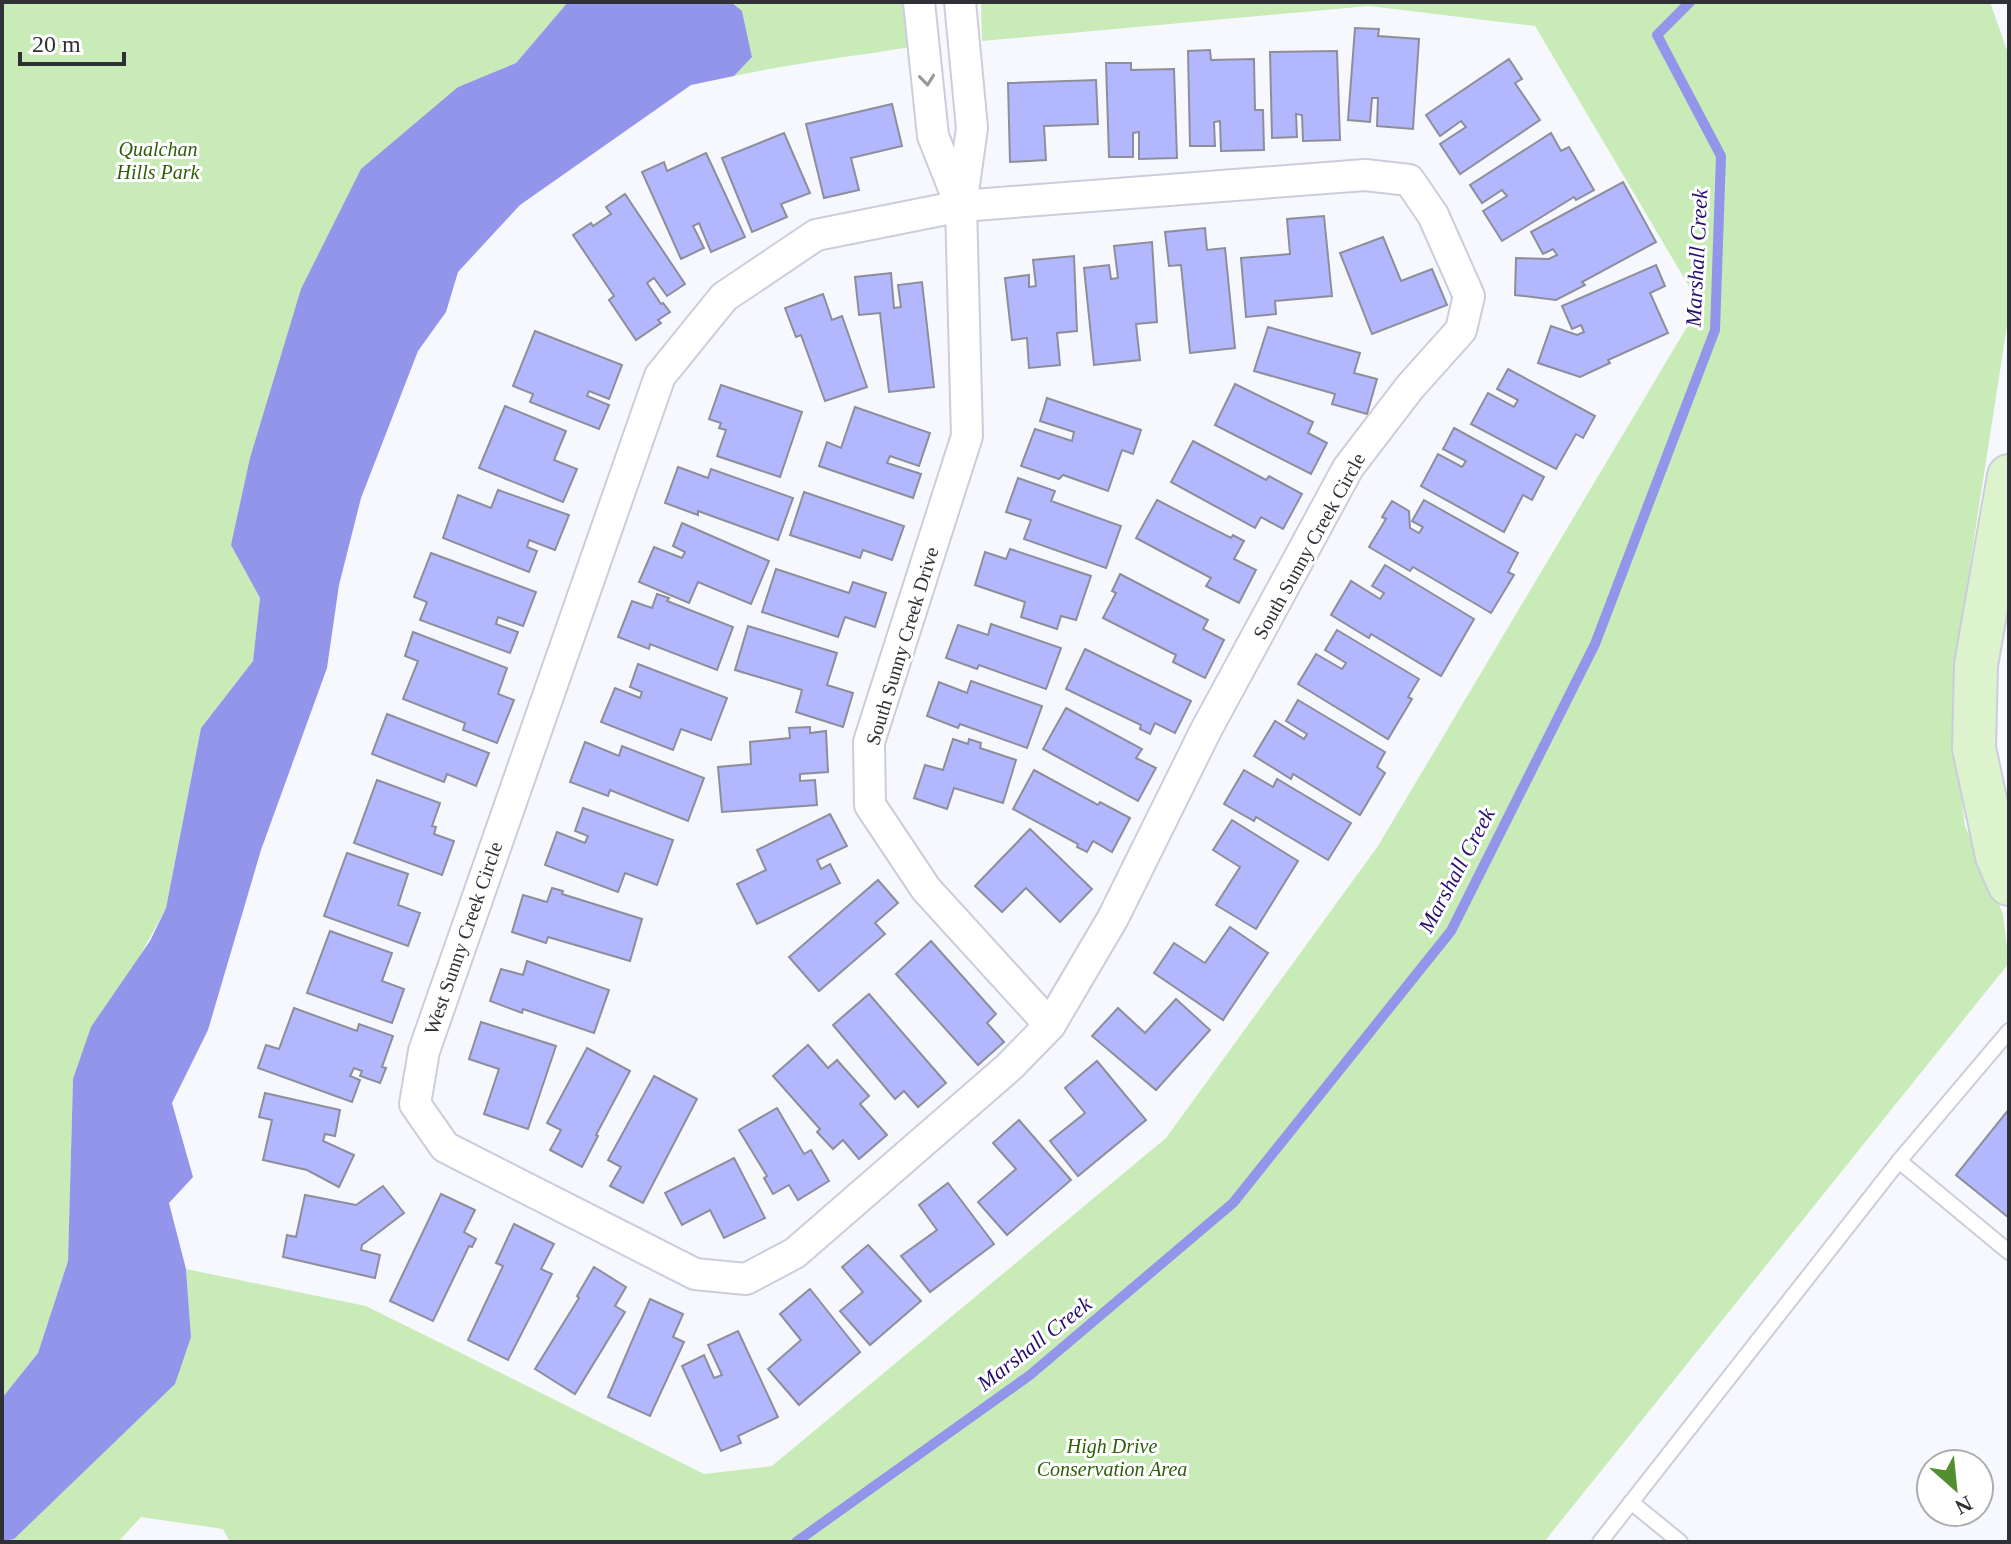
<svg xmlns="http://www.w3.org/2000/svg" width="2011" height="1544" viewBox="0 0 2011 1544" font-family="'Times New Roman',serif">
<rect width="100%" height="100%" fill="#f7f8fe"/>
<g fill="#c8ebb7">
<polygon points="2,2 568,2 516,63 458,87 231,544 260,598 253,661 201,728 166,908 73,1079 68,1261 38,1353 2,1398"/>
<path d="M 731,2 L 906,2 L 910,47 C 851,57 793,63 734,76 L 752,57 L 742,11 Z"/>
<polygon points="981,2 1079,2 1089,4 1113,2 1990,2 2009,56 2009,313 1958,642 1953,726 1965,826 2003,914 2009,963 1544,1542 230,1542 223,1529 141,1517 118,1542 11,1542 191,1337 186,1269 366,1306 704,1474 772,1466 1166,1138 1378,846 1700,305 1535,26 1369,6 982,41"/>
</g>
<polygon fill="#9395ea" points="568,2 731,2 742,11 752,57 734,76 691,85 520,205 458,272 446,312 418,351 361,498 339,585 327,668 261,850 208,1030 172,1103 193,1177 169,1203 186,1269 191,1337 175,1384 14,1539 2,1542 2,1398 38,1353 68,1261 73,1079 91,1027 150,941 166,908 201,728 253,661 260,598 231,545 250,458 301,289 361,169 458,87 516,63"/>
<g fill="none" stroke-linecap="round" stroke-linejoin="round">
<polyline stroke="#9395ea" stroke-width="10" points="796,1542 1030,1375 1233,1203 1451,931 1595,644 1715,330 1721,156 1657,35 1690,2"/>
</g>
<g fill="#b3b7fd" stroke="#8d8e9b" stroke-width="2">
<polygon points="1355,28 1379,29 1378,36 1419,39 1413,129 1377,126 1378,98 1372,98 1370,122 1348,120"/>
<polygon points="1210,50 1211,60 1254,59 1255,110 1263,110 1264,150 1221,151 1220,121 1214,122 1215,146 1190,146 1188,51"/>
<polygon points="1337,51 1340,140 1303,141 1302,115 1296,114 1297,137 1272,138 1270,52"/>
<polygon points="1509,59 1522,79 1515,83 1540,120 1460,174 1440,144 1466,127 1461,121 1440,136 1426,115"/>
<polygon points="1106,63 1131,63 1131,70 1174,69 1177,158 1139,159 1139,132 1133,133 1133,157 1109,157"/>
<polygon points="1096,80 1098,124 1044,126 1046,160 1010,162 1008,83"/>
<polygon points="892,104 902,146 851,158 859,190 824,198 806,124"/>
<polygon points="784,133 810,193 781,204 787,217 752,232 722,158"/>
<polygon points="1551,133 1561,151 1569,147 1594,190 1576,200 1574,197 1502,241 1483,211 1507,196 1502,190 1482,203 1470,185"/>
<polygon points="706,153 745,237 711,252 699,223 693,226 704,248 681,259 642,172 664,162 667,171"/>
<polygon points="1623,182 1656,242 1582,282 1585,285 1556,300 1515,295 1516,258 1549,259 1557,255 1553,249 1543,254 1531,232"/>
<polygon points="625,194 685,284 667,296 654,278 647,283 661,304 663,303 670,312 658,320 661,323 636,340 609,300 614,296 573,235 591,223 593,226 611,214 606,207"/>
<polygon points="1324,216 1332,296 1275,301 1276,314 1246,317 1241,258 1290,254 1287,219"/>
<polygon points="1205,228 1207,250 1225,248 1235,348 1190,353 1181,265 1169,266 1165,232"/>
<polygon points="1383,237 1401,281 1432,269 1447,305 1372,334 1340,253"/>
<polygon points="1152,242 1157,322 1136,324 1140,360 1094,365 1084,268 1109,265 1111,279 1118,278 1114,246"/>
<polygon points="1074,256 1077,331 1057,333 1060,365 1029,368 1027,338 1012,340 1005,278 1029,275 1029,287 1036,286 1033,260"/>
<polygon points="1656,265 1665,286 1650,293 1668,333 1608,360 1610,363 1580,377 1538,363 1551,326 1577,335 1584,332 1581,325 1572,329 1562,306"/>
<polygon points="891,273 894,308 901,307 898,285 922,282 934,387 889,392 880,313 859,315 855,277"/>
<polygon points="823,294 832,320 842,316 867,387 825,401 801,335 796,337 785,308"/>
<polygon points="1268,327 1360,353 1354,373 1377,379 1367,414 1332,404 1335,394 1254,371"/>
<polygon points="535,331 622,365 609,399 589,391 587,396 609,405 599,429 530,402 533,394 513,386"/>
<polygon points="1508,369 1595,416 1583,438 1576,434 1556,469 1471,424 1488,393 1514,407 1518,400 1497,389"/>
<polygon points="1235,384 1313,422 1308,433 1327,443 1311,474 1215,425"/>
<polygon points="721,385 802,412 780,477 717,456 726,430 719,428 721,423 709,419"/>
<polygon points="1047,398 1141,430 1133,454 1122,450 1108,491 1063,475 1059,479 1021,466 1035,429 1072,441 1074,432 1040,421"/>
<polygon points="505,406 566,431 554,460 577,469 563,502 479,468"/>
<polygon points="855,407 930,433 919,466 890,456 887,463 921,474 913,498 819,466 827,442 841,448"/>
<polygon points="1454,428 1544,477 1532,500 1523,495 1504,532 1421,486 1438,454 1462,467 1466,461 1443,449"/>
<polygon points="1193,441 1266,480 1269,476 1302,494 1283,529 1261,517 1255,528 1171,482"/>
<polygon points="678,467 708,478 711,469 793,498 778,540 698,511 698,515 665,503"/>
<polygon points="1018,478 1055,491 1051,501 1121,526 1106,568 1024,539 1031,520 1006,512"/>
<polygon points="498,490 569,515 555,550 529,540 527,547 537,551 529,572 443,538 458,495 491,508"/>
<polygon points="804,492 904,526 892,560 863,550 860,558 790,535"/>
<polygon points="1157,500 1231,538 1233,535 1244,541 1234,559 1256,570 1239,603 1206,586 1211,578 1136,538"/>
<polygon points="1424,500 1518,553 1508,572 1514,575 1491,613 1413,567 1410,571 1369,547 1386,519 1382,517 1392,501 1409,511 1410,528 1419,533 1423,527 1412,521"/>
<polygon points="682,523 769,561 751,604 698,582 689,603 639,582 654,547 682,558 685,552 673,546"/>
<polygon points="1010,549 1091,576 1076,620 1061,616 1057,629 1021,617 1025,602 975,585 985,552 1006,559"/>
<polygon points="431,553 536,592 523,626 498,617 496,624 518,632 510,653 420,620 427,602 414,597"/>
<polygon points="1385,565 1474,619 1441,676 1371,634 1369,638 1331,615 1351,581 1380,599 1384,593 1372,586"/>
<polygon points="776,569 849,593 853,582 886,593 875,627 845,617 838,637 762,612"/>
<polygon points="1120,574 1208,620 1203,629 1224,640 1205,678 1173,662 1176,655 1103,618 1116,593 1112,591"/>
<polygon points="657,594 669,598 667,601 733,627 717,670 650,644 649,649 618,637 632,601 652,608"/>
<polygon points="991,624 1061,648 1046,689 979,665 977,669 946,658 958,625 988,635"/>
<polygon points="748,626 837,653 827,685 853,693 843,727 796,712 802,690 735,670"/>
<polygon points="1337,630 1419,679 1408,697 1412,699 1388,739 1298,684 1316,654 1342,669 1346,663 1325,650"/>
<polygon points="413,632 507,668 498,694 514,700 497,743 463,730 465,723 403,699 418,661 405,656"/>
<polygon points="1085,649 1191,701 1175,733 1155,723 1150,734 1140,729 1141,725 1066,689"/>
<polygon points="638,664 727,698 711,740 681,729 673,750 601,722 615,688 640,698 642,692 630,687"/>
<polygon points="971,681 1042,706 1027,748 960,724 958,728 927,716 939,682 967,693"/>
<polygon points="1298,700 1385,752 1377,767 1385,773 1360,815 1293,774 1291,779 1254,756 1275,721 1304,739 1307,734 1286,721"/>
<polygon points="1066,708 1142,749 1136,758 1156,768 1138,801 1043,749"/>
<polygon points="387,714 489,753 476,786 447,774 444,782 372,754"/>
<polygon points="810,727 810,733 826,731 828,772 800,774 800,781 815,780 817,805 722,812 718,767 751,764 750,742 790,738 789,728"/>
<polygon points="953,739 968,744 969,739 981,743 980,748 1016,760 1003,803 954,788 947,809 914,798 925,765 943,770"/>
<polygon points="585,742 619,756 622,746 704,778 688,821 610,790 608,796 570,782"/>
<polygon points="1034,770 1098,805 1100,802 1130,818 1112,852 1093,841 1087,852 1077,847 1078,844 1013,809"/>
<polygon points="1244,770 1273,787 1277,779 1351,823 1328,860 1256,817 1254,821 1224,804"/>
<polygon points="377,780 440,803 432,826 436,827 434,834 454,841 442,875 354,843"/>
<polygon points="583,808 673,840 657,885 625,873 618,892 545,865 557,832 585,843 588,836 575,831"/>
<polygon points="830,814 847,846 817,860 821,869 830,864 840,883 757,924 737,884 766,870 757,850"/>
<polygon points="1232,820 1298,861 1256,929 1216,905 1240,867 1213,850"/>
<polygon points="1030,829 1092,889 1060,922 1026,888 1002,912 975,886"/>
<polygon points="347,853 408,874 398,905 420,913 408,946 324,916"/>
<polygon points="878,880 898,903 875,923 885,934 819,991 789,957"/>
<polygon points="552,888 563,891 562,894 642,919 630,961 548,937 546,943 512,932 523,895 547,902"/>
<polygon points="1230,927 1268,953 1223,1020 1154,973 1174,943 1205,963"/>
<polygon points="330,931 392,953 382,981 404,989 392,1023 307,993"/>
<polygon points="931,941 996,1014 987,1023 1004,1042 978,1065 896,974"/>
<polygon points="527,961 609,990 594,1033 523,1009 522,1013 490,1001 501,969 523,975"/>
<polygon points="869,994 946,1083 918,1107 904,1091 895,1099 833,1025"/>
<polygon points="1176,999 1210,1030 1156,1090 1092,1036 1118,1008 1145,1033"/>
<polygon points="294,1008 357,1031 359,1024 393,1036 382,1067 386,1068 380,1083 360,1076 362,1071 354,1068 350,1076 360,1080 352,1102 258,1068 266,1045 279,1049"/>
<polygon points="481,1022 556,1046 528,1129 484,1114 499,1069 469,1059"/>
<polygon points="808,1045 828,1068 837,1060 869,1096 860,1104 887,1135 859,1159 843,1140 833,1149 817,1132 820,1129 773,1076"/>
<polygon points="587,1048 630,1071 596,1135 598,1136 582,1167 550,1150 561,1130 547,1123"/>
<polygon points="1097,1061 1146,1120 1078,1176 1050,1141 1085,1113 1065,1088"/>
<polygon points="654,1076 697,1099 643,1203 610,1186 621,1167 608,1160"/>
<polygon points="265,1093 340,1110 335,1136 325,1134 323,1141 354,1155 339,1187 307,1170 263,1160 272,1120 259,1117"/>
<polygon points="777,1108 804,1154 811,1150 829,1181 798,1200 789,1185 773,1194 764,1178 767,1176 739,1130"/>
<polygon points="2009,1109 2009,1218 1956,1175"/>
<polygon points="1019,1120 1071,1180 1007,1235 978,1202 1016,1169 993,1143"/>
<polygon points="734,1158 765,1218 724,1238 710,1210 682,1225 665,1193"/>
<polygon points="948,1183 994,1244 930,1292 901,1256 937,1230 919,1205"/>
<polygon points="383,1186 404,1213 362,1245 361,1250 380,1255 375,1278 283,1257 287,1235 296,1237 305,1195 356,1205"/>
<polygon points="441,1194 475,1210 464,1232 476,1239 472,1247 469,1246 433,1321 390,1301"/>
<polygon points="514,1224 554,1244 541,1269 552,1274 508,1360 468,1340 503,1266 496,1263"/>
<polygon points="868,1245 921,1301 870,1345 840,1311 863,1292 842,1267"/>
<polygon points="594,1267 626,1287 615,1306 625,1312 575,1394 535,1369 579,1298 577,1296"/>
<polygon points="810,1289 860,1352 799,1405 768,1369 801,1340 780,1314"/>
<polygon points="650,1299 683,1314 673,1337 684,1342 650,1416 608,1397"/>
<polygon points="738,1331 778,1417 738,1436 741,1443 721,1451 682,1366 704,1355 714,1378 722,1375 708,1345"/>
</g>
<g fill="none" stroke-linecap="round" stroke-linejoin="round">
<g stroke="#cccddc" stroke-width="18">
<g id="lane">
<polyline points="2009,1031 1899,1161 2009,1252"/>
<polyline points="1631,1502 1680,1542"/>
<polyline points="1600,1542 1899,1161"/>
</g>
</g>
<g stroke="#cccddc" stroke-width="34">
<g id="street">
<polyline points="919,2 933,136 960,204"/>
<polyline points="960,2 972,128 961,206 967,436 869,742 870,805 926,889 1050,1025"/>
<polygon points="1365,175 1409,180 1433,215 1469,296 1461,330 1410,387 1348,468 1206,730 1113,918 1050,1025 1009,1067 795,1253 746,1279 695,1274 445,1147 415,1104 424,1051 660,376 724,297 816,235 961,206"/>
</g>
</g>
<g stroke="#cccddc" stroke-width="46">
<polyline id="secondary" points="2009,476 1976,665 1974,748 1997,856 2009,884"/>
</g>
<use href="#lane" stroke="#fff" stroke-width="14"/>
<use href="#street" stroke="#fff" stroke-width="30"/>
<use href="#secondary" stroke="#dcf3ce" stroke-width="42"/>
</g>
<defs><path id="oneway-chevron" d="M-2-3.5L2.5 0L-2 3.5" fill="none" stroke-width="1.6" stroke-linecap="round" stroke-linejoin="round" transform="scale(2)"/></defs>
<use stroke="#98989a" href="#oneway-chevron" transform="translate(927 80) rotate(84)"/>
<g text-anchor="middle" stroke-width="6" stroke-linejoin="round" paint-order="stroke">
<g font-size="20" font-style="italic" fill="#2e5e07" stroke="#fff">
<text x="158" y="156">Qualchan<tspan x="158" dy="23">Hills Park</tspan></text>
<text x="1112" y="1453">High Drive<tspan x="1112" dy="23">Conservation Area</tspan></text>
</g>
<g font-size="20" fill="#303136" stroke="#fff">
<text transform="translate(1309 546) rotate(-61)" y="7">South Sunny Creek Circle</text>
<text transform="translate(902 646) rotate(-73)" y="7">South Sunny Creek Drive</text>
<text transform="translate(463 938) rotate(-71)" y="7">West Sunny Creek Circle</text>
</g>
<g font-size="22" font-style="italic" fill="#260f72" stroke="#fff">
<text transform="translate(1696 258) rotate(-87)" y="8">Marshall Creek</text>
<text transform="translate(1456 870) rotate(-62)" y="8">Marshall Creek</text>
<text transform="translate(1034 1343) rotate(-38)" y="8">Marshall Creek</text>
</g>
</g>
<rect width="2011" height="1544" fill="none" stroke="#303136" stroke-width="8"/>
<g transform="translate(1955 1488) rotate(153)"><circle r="38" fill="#ffffff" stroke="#acadaf" stroke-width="2"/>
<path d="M0-6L14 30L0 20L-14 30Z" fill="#538f2e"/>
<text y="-12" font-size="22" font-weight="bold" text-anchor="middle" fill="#303136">N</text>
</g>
<path d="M20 52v12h104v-12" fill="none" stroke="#303136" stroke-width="4"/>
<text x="32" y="52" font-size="24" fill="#303136" stroke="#ffffff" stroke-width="6" paint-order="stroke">20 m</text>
</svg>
